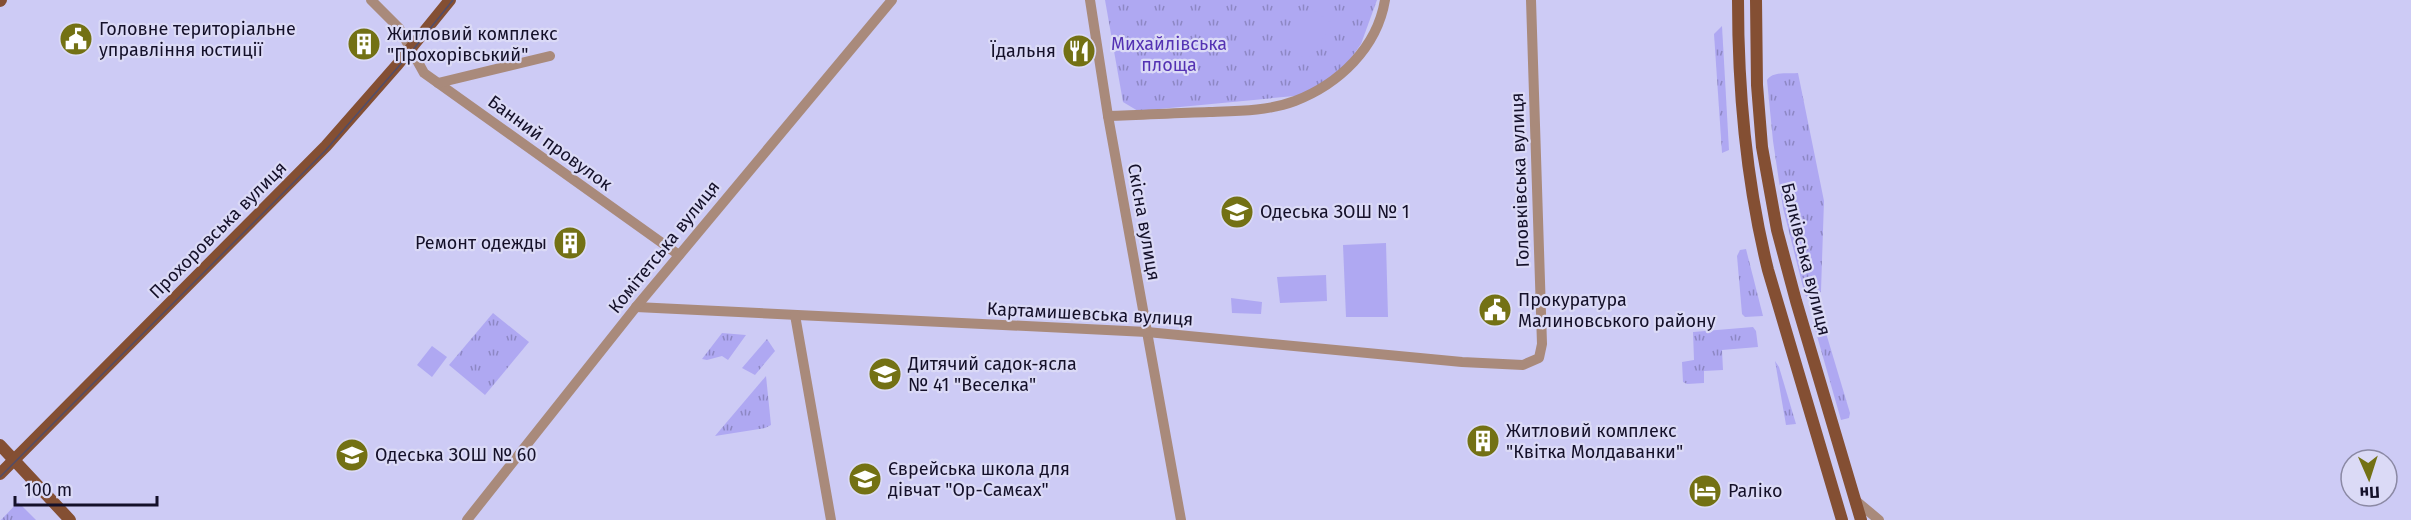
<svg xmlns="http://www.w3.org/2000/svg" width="2411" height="520" viewBox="0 0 2411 520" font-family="'Fira Sans',sans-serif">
<defs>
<pattern id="grass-tufts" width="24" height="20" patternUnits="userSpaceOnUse" patternTransform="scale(1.5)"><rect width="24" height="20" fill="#afa8f2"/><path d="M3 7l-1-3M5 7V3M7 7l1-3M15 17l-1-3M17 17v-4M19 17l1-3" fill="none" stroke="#8d87c4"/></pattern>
</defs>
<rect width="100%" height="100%" fill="#cdcbf5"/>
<g fill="url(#grass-tufts)">
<polygon points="1105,0 1377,0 1361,44 1341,72 1305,95 1138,111 1123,102"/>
<polygon points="1722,26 1729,150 1722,153 1714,34"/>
<path d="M 1798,73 L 1824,201 L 1821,291 L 1819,295 L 1808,298 L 1805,295 L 1783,208 L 1773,141 L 1767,80 C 1773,71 1788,74 1798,73 Z"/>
<polygon points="1746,249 1763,316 1745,317 1742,314 1737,256 1740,250"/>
<polygon points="493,313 529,342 485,395 449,365"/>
<polygon points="1819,320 1823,323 1850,413 1849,418 1841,420 1813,322"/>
<polygon points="1753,327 1756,331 1758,347 1722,350 1723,370 1704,371 1704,383 1687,384 1683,382 1682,362 1694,360 1693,332"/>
<polygon points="722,333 746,335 728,360 722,356 707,360 702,359"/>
<polygon points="767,339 775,351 755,375 742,368"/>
<polygon points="1775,361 1779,367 1796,424 1786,425"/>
<polygon points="766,376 771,425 765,428 715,436"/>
<polygon points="18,502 36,520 1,520"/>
</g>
<g fill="#afa8f2">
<polygon points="1312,9 1333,24 1307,60 1286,44"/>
<polygon points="1386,243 1388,317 1346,317 1343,245"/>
<polygon points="1326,275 1327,301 1280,303 1277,277"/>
<polygon points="1231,298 1262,302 1261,314 1232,313"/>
<polygon points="432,346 447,357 432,377 417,365"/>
</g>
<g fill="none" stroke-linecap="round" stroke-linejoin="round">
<g stroke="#a98a7b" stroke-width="10">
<polyline points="371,0 399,28 424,73 679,255"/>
<polyline points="1090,0 1108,116 1181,520"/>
<polyline points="438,83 550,56"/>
<path d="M 1108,116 C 1142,115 1175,113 1209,112 C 1238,111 1268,111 1295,101 C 1339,84 1377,48 1385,0"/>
<polyline points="636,307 1147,332 1462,362 1523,365 1539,358 1542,344 1531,0"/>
<polyline points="795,315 831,520"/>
<polyline points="1855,500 1879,520"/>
<polyline points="467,520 636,307 892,0"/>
</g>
<g stroke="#844f33" stroke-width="12">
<path d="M 1738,0 C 1738,92 1746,181 1768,270 L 1842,520"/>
<polyline points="1756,0 1757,85 1762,147 1777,230 1796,301 1861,520"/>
<polyline points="0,1 1,0"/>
<polyline points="0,445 70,520"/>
<polyline points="0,474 326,146 398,64 450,0"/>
</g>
<polyline stroke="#504d6b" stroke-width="1.5" points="0,477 325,151 412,51 453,0"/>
</g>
<defs>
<g id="civic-disc" transform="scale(1.725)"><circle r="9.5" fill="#737114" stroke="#dbdaf6"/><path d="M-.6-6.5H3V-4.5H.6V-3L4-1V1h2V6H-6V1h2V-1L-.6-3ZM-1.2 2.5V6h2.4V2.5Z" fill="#fff"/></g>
<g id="building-disc" transform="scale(1.725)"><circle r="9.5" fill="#737114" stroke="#dbdaf6"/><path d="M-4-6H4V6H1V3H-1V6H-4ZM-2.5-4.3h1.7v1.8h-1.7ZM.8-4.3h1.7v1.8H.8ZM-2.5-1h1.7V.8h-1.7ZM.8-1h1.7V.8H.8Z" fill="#fff"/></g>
<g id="restaurant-disc" transform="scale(1.725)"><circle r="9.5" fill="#737114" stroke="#dbdaf6"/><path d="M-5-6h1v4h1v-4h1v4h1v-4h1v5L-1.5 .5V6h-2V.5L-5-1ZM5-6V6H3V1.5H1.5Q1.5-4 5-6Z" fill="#fff"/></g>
<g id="school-disc" transform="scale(1.725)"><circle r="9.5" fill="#737114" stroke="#dbdaf6"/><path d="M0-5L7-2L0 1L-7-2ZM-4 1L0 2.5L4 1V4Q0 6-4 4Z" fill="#fff"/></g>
<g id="hotel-disc" transform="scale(1.725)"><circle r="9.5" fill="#737114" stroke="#dbdaf6"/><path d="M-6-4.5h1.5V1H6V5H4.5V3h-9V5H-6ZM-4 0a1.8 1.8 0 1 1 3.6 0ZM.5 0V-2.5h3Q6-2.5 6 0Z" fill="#fff"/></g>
</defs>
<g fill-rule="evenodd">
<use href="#civic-disc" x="76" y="39"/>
<use href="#building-disc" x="364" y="44"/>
<use href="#restaurant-disc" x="1079" y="51"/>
<use href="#school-disc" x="1237" y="212"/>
<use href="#building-disc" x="570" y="243"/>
<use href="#civic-disc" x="1495" y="310"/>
<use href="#school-disc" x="885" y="374"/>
<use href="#building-disc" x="1483" y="441"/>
<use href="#school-disc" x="352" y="455"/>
<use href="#school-disc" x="865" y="479"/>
<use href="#hotel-disc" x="1705" y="491"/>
</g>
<g text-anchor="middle" stroke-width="4.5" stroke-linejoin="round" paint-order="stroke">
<g font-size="18" fill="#141029" stroke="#dbdaf6" text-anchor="start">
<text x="99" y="35">Головне територіальне<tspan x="99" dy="21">управління юстиції</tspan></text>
<text x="387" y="40">Житловий комплекс<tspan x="387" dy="21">"Прохорівський"</tspan></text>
<text x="1056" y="57" text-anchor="end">Їдальня</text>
<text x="1260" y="218">Одеська ЗОШ № 1</text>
<text x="547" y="249" text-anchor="end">Ремонт одежды</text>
<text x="1518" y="306">Прокуратура<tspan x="1518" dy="21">Малиновського району</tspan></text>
<text x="908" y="370">Дитячий садок-ясла<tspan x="908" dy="21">№ 41 "Веселка"</tspan></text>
<text x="1506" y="437">Житловий комплекс<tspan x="1506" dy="21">"Квітка Молдаванки"</tspan></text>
<text x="375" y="461">Одеська ЗОШ № 60</text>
<text x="888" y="475">Єврейська школа для<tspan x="888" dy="21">дівчат "Ор-Самєах"</tspan></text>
<text x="1728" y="497">Раліко</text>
</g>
<g font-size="18" fill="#5432b3" stroke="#dbdaf6">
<text x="1169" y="50">Михайлівська<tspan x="1169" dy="21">площа</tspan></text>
</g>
<g font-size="18" fill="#141029" stroke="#dbdaf6">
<text transform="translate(550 143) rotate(36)" y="6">Банний провулок</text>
<text transform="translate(1520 180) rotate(-92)" y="6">Головківська вулиця</text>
<text transform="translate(1144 222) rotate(80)" y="6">Cкісна вулиця</text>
<text transform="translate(218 230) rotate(-45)" y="6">Прохоровська вулиця</text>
<text transform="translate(664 247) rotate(-51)" y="6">Комітетська вулиця</text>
<text transform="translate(1806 259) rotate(76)" y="6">Балківська вулиця</text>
<text transform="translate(1090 314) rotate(3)" y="6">Картамишевська вулиця</text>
</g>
</g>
<g transform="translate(2369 478) rotate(177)"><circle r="28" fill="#dbdaf6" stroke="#8b89a4" stroke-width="1.5"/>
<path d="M0-4.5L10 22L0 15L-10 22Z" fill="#737114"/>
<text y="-9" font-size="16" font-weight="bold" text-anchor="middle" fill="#141029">Пн</text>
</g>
<path d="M15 496v9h142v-9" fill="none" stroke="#141029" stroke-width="3"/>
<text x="24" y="496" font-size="18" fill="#141029" stroke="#dbdaf6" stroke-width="4.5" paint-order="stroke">100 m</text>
</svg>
